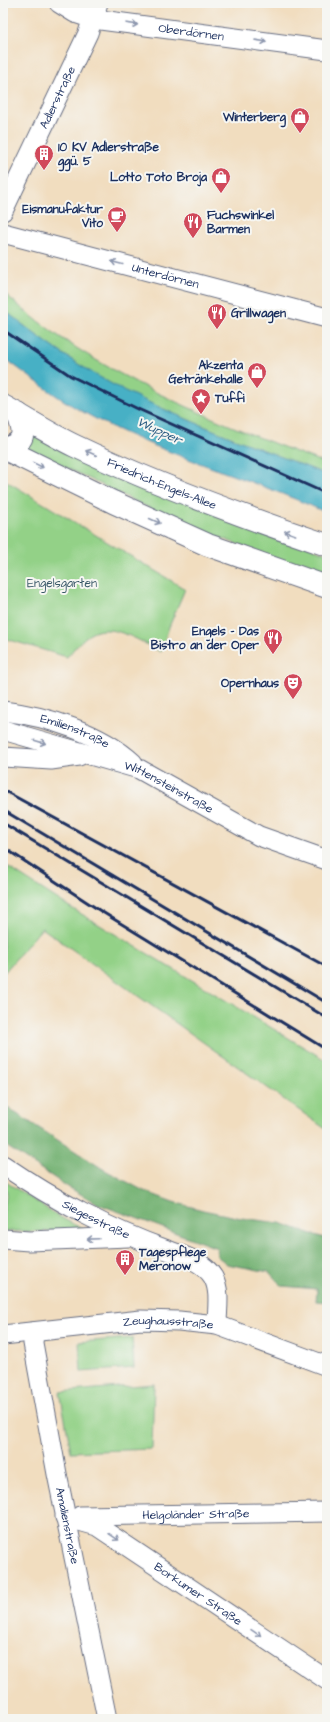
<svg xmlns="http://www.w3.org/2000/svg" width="330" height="1722" viewBox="0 0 330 1722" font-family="'Architects Daughter',sans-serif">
<rect width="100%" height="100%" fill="#f6f6f2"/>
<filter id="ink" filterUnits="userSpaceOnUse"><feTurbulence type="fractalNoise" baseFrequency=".025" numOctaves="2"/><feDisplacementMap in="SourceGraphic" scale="8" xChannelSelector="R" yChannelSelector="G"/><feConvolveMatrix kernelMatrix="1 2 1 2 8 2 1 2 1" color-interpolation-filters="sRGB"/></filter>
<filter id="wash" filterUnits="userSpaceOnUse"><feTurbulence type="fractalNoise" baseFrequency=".012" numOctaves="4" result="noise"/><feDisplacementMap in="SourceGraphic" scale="16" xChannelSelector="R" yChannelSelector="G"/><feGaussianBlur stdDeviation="0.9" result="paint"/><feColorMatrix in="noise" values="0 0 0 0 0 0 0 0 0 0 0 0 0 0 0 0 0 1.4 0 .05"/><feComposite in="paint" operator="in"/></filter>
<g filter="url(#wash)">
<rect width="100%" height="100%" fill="#f1ddbf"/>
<g fill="#93d187" stroke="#578072">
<path d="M 3,292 C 94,375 214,420 327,464 L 327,475 C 260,448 192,424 127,392 C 83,370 41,340 3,309 Z"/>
<polygon points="32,435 327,554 327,578 176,521 26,448"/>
<path d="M 3,479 L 185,589 L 169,627 L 161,652 C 143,643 113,622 92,633 C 82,638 75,648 67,657 L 3,638 Z"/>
<polygon points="3,864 68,906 327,1061 327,1130 42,928 3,974"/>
<polygon points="3,1180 60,1217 88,1232 3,1231 3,1213 7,1191 3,1188"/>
<polygon points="132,1338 134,1368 81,1372 79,1342"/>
<polygon points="154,1384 152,1449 71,1452 60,1392"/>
</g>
<polygon fill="#76b374" stroke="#487169" points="3,1105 103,1169 144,1191 173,1202 203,1210 241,1218 280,1223 327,1239 327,1302 316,1301 317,1289 282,1286 269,1272 227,1264 217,1256 217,1248 98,1204 68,1187 3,1144"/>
<path fill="#47b0c5" stroke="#317092" d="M 3,309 C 41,340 83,370 127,392 C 192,424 260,448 327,475 L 327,513 C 247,476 160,455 83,412 C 54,396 29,376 3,357 Z"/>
</g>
<g filter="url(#ink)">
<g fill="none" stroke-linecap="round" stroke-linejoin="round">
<g stroke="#666c80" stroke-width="21">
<g id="minor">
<path id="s1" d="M 59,3 L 75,13 L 93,19 L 327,50"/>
<path id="s2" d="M 3,211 L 88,33 L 98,3"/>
<path id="s3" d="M 3,233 L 327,318"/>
<path id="s4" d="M 3,711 C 46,716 101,733 133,763"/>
<path id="s5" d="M 3,730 L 139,769 L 259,836 L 327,860"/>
<polyline points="3,757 51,760 79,756"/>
<path id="s6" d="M 3,1165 C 56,1201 106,1228 167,1250 C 184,1256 203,1261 213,1277 C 221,1291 217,1310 217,1325"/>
<polyline points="3,1239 29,1241 128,1237"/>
<path id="s7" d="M 34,1332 L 33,1343 L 57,1474 L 107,1719"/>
<path id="s8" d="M 3,1335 L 141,1320 L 179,1321 L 217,1325 L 327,1366"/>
<path id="s9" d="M 80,1516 L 327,1512"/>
<path id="s10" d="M 65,1517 L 97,1526 L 327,1680"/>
</g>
</g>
<g stroke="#666c80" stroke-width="24">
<g id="major">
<path id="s11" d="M 3,406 C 27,419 50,434 75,446 C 157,485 241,516 327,545"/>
<polyline points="3,448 113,502 208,545 327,587"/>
<path d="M 4,449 C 26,442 25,434 18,414"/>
</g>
</g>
<use href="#minor" stroke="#fff" stroke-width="19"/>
<use href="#major" stroke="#fff" stroke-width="22"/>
<g stroke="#1b2f5e" stroke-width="3">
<polyline points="3,330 71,376 138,409 327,494"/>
<polyline points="3,790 327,967"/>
<polyline points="3,810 327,1003"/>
<polyline points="3,823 327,1018"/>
<polyline points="3,847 99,910 327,1050"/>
</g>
</g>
<defs><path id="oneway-shaft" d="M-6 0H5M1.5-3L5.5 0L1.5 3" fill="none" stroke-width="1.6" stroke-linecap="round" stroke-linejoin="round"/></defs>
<g stroke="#8d97ae">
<use href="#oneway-shaft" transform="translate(132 24) rotate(8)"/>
<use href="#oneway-shaft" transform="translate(261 41) rotate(8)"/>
<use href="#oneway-shaft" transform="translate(117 263) rotate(-165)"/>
<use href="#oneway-shaft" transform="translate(91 453) rotate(-156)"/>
<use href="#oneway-shaft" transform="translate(38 465) rotate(26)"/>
<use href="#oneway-shaft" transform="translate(155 521) rotate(24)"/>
<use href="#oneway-shaft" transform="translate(290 533) rotate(-161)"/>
<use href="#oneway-shaft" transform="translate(40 742) rotate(16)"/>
<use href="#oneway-shaft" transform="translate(93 1239) rotate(178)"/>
<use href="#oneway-shaft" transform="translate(114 1537) rotate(34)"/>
<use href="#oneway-shaft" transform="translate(256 1633) rotate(34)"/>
</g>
</g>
<defs>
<g id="shop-pin" transform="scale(1)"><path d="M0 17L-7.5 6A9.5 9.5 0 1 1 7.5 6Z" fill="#d1495b" stroke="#f6f6f2"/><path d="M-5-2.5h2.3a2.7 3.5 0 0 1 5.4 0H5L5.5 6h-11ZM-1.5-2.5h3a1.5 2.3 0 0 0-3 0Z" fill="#fff"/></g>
<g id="building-pin" transform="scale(1)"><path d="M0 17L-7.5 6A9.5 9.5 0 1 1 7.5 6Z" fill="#d1495b" stroke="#f6f6f2"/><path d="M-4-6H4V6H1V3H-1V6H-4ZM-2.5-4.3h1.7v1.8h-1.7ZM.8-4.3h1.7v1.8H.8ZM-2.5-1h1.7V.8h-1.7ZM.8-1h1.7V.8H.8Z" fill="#fff"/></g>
<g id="cafe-pin" transform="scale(1)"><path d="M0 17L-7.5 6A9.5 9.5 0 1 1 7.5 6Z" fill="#d1495b" stroke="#f6f6f2"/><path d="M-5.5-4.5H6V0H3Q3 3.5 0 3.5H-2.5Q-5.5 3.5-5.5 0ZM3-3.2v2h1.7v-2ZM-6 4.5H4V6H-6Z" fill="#fff"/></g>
<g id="restaurant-pin" transform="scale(1)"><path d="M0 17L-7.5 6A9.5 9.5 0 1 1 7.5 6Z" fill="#d1495b" stroke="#f6f6f2"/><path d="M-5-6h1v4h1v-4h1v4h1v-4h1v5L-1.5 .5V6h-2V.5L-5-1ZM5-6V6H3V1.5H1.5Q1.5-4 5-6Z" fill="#fff"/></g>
<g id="sight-pin" transform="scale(1)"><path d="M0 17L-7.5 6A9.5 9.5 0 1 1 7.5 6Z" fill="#d1495b" stroke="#f6f6f2"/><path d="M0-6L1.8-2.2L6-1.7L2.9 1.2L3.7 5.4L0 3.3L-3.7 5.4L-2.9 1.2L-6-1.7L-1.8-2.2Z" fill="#fff"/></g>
<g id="theatre-pin" transform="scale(1)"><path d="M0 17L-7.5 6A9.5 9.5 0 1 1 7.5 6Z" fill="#d1495b" stroke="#f6f6f2"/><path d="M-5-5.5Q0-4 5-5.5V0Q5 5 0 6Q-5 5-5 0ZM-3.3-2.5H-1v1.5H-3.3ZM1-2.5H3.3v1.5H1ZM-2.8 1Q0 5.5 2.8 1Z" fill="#fff"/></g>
</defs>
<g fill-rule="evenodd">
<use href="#shop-pin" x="300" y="117"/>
<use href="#building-pin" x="44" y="154"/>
<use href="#shop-pin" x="221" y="177"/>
<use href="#cafe-pin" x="117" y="216"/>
<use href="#restaurant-pin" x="193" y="222"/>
<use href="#restaurant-pin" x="217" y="313"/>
<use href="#shop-pin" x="257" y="372"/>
<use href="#sight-pin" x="201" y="398"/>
<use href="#restaurant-pin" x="273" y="638"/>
<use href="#theatre-pin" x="293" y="683"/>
<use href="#building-pin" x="125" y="1259"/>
</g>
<g text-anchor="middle" stroke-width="4" stroke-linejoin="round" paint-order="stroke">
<g font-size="12" fill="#1b2f5e" stroke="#f6f6f2">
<text dy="4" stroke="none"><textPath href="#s1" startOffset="137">Oberdörnen</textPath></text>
<text dy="4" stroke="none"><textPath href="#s2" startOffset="126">Adlerstraße</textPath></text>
<text dy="4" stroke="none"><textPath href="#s3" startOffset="168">Unterdörnen</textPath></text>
<text dy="4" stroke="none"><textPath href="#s11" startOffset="177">Friedrich-Engels-Allee</textPath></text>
<text dy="4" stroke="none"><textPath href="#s4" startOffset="75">Emilienstraße</textPath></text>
<text dy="4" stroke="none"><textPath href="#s5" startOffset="176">Wittensteinstraße</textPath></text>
<text dy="4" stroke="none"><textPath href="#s6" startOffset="108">Siegesstraße</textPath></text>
<text dy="4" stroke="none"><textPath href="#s8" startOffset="166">Zeughausstraße</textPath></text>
<text dy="4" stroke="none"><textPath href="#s9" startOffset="116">Helgoländer Straße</textPath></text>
<text dy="4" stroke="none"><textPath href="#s7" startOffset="197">Amalienstraße</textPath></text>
<text dy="4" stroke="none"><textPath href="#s10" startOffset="155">Borkumer Straße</textPath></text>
</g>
<g font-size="12" font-weight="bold" fill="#1b2f5e" stroke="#f6f6f2" text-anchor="end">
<text x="286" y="121">Winterberg</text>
<text x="58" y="151" text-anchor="start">10 KV Adlerstraße<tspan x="58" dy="14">ggü. 5</tspan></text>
<text x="207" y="181">Lotto Toto Broja</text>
<text x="103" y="213">Eismanufaktur<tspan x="103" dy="14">Vito</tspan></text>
<text x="207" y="219" text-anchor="start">Fuchswinkel<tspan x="207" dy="14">Barmen</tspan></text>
<text x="231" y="317" text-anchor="start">Grillwagen</text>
<text x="243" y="369">Akzenta<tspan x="243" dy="14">Getränkehalle</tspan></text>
<text x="215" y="402" text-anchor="start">Tuffi</text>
<text x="259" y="635">Engels - Das<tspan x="259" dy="14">Bistro an der Oper</tspan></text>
<text x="279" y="687">Opernhaus</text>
<text x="139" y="1256" text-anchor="start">Tagespflege<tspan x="139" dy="14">Meronow</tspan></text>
</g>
<g font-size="12" fill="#395868" stroke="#f6f6f2">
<text x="62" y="587">Engelsgarten</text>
</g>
<g font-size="13" font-style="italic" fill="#2a5c82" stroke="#f6f6f2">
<text transform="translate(160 430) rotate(25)" y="5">Wupper</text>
</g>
</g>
<rect width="330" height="1722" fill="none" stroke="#f6f6f2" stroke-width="16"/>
</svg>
